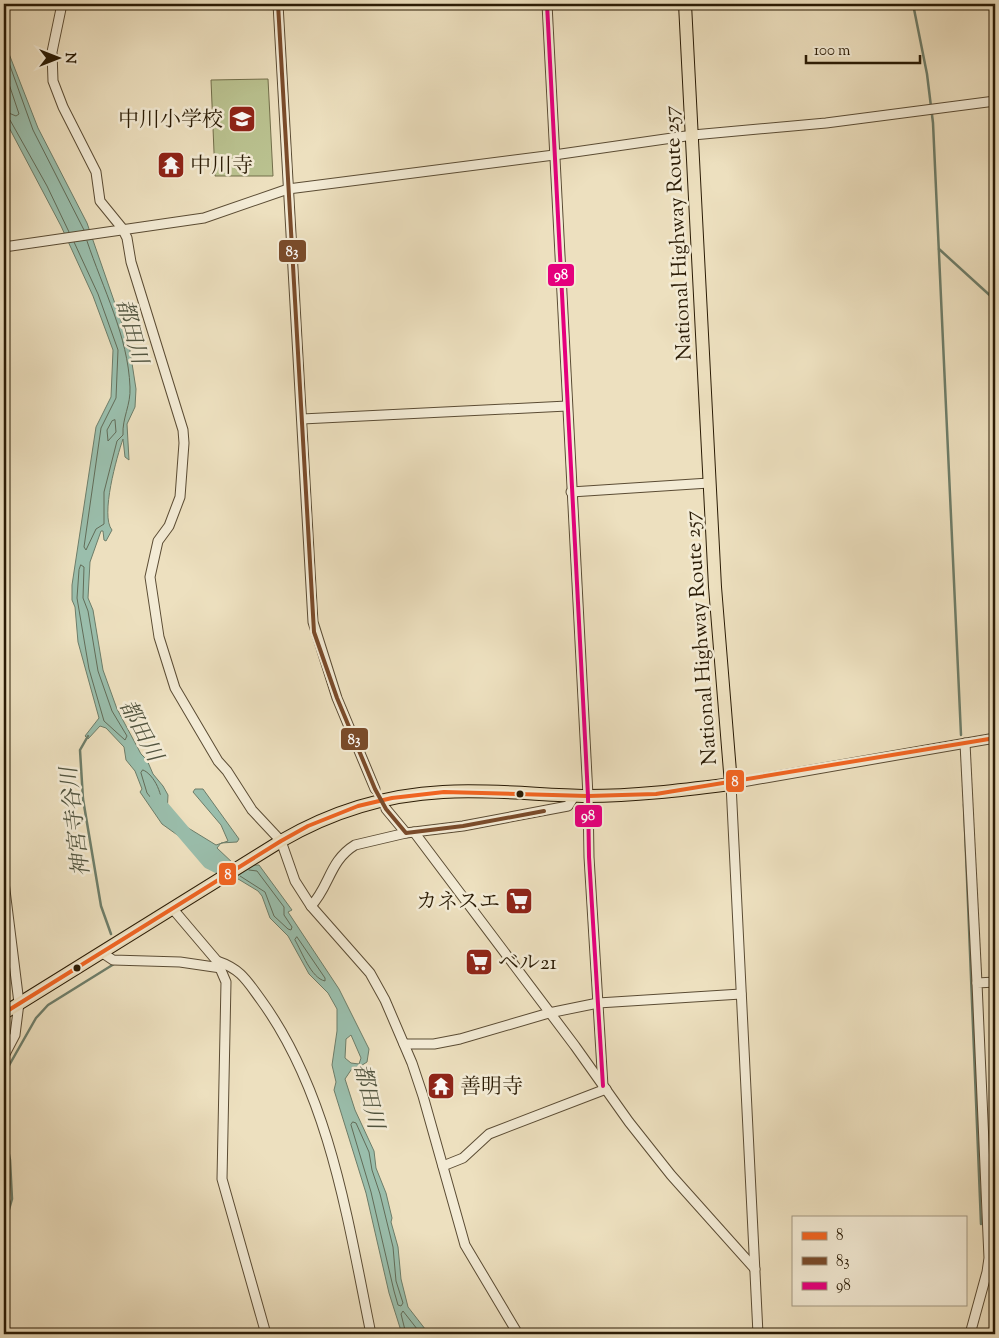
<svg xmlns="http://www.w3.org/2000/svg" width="999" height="1338" viewBox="0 0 999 1338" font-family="'Sorts Mill Goudy','Noto Serif JP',serif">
<rect width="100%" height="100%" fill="#ede0bf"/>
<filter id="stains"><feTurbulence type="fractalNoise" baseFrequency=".004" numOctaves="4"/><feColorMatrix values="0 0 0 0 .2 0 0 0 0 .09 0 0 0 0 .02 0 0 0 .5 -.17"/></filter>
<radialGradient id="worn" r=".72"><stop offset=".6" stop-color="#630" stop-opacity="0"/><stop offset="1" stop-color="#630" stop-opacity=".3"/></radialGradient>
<polygon fill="#bac290" stroke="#726e4a" points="268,79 273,176 215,176 211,80"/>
<path fill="#9abeac" stroke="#6d7d69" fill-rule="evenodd" d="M 4,41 L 38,128 L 87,223 L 129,344 L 136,389 L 135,407 L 127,424 L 129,460 L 125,457 L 123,439 C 117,456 100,516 112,530 L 106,541 L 104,540 L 103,531 L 101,531 L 90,562 L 88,598 L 93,610 L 103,670 L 117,709 L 141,754 L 147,760 L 153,774 L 163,786 L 168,795 L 167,815 L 216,845 L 228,841 L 221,825 L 193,792 L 195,789 L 203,789 L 239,839 L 237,842 L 221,843 L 217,848 L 235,865 L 259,865 L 292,910 L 288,912 L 339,989 L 369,1049 L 367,1062 L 359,1067 L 353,1067 L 345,1079 L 355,1110 L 374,1151 L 376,1168 L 386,1193 L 392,1218 L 391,1222 L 398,1247 L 401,1279 L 408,1307 L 429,1334 L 402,1334 L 389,1293 L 366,1193 L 334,1090 L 336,1082 L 332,1065 L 337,1031 L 337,1009 L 328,993 L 309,974 L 288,936 L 270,918 L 262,896 L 258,891 L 220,868 L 211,859 L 162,824 L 140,792 L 142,789 L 135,771 L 126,760 L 124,747 L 106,728 L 100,726 L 88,739 L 85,736 L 99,718 L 78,642 L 75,607 L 72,600 L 72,585 L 96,427 L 111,397 L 113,350 L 93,296 L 61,226 L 4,118 ZM 351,1035 L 361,1058 L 359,1064 L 351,1063 L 345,1058 L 346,1039 Z"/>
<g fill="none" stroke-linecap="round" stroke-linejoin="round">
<g stroke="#626c58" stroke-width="1">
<polyline points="4,57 9,63 33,130 84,230"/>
<polyline points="4,69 19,114 16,116 4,111"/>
<polyline points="4,117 10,120 47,186 69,232"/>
<path d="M 74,242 L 98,294 L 118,350 L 116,398 L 101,428 L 84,547 L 86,550 L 96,529 L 104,524 L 104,492 L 117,441 L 123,435 C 122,418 131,405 130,387 C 128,336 103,289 87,241"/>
<polygon points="115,420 116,432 108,441 107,430 112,421"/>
<polygon points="81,565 84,567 83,598 88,611 98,671 112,711 127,736 125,740 104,721 89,669 77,598 79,570"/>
<path d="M 143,770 C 154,774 165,797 160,809 L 147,793 L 141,773 Z"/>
<polyline points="240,876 265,892 274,916 288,929 291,930 292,927 284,915 284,907 257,871 249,870"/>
<path d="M 297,937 L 325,978 L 325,981 C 311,978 302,952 295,940 Z"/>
<polygon points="353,1122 356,1123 369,1152 372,1170 380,1194 393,1247 396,1281 403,1303 401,1306 398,1305 394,1291 371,1192 351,1125"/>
<polyline points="406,1334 401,1314 403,1311 421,1334"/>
</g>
<g stroke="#6d7d69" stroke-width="2.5">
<polyline points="913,4 927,74 933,123 961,735"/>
<polyline points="939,249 995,300"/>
<polyline points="88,736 80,750 83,799 101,906 111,934"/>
<polyline points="964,804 981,1224"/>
<polyline points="4,1081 7,1069 36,1018 48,1005 114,964"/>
<polyline points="4,1129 10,1160 12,1199 4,1227"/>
</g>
<polyline stroke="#9abeac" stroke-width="14" points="156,800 209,862 233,874"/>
<g stroke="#5b4c34" stroke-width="11">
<g id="minor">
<path d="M 62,4 L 52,52 L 53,81 L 63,107 L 96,172 L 100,201 L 122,228 L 127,238 L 131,262 L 183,430 L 184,443 L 180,497 L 169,526 L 158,541 L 150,577 L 159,637 L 175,688 L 218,761 L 227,771 L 252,810 L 281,841 L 295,881 L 311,906 C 330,886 329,861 355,845 L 406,833"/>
<polyline points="278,4 313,622 337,698 375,789"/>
<polyline points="547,4 588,796 589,857 603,1086"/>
<polyline points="4,247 204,218 288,189 554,155 693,135 826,123 995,101"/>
<polyline points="302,419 567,406"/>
<polyline points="571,492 709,483"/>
<polyline points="965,743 977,983"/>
<polyline points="386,809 406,833 463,826 568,806 575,795"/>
<polyline points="414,832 575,1046 629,1122 671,1175 755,1269"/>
<polyline points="4,882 19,1003 15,1035 4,1056"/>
<polyline points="311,906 370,973 385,1000 412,1063 423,1096 465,1245 518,1334"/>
<polyline points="172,908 217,961 226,982 222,1179 266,1334"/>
<polyline points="101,952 113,960 180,962 221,968"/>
<path d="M 217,961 C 241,969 247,981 261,1000 C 330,1095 348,1222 371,1334"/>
<polyline points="404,1044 434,1044 460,1039 549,1013 598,1003 741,994"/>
<polyline points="443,1166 463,1158 489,1134 606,1089"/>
<polyline points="758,1334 731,784 995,738"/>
<polyline points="970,1334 987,1272 989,1258 977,983 995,982"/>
</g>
</g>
<g stroke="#2a1b05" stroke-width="14">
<path id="highway" d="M 4,1013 L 281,841 C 331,812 384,795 443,792 C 490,789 539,795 587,796 C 636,796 683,790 731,784 L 715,587 L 685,4"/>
</g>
<use href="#minor" stroke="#f3ebd5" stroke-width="9"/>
<use href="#highway" stroke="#ede0bf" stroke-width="12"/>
<g stroke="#f3ebd5" stroke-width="8">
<polyline id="bus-1" points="4,1013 281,841 308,826 358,806 392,798 444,792 588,796 656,794 995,738"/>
</g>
<g stroke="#f3ebd5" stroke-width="8">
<polyline id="bus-2" points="278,4 314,632 337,698 375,789 386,809 406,833 463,826 544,811"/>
</g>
<g stroke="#f3ebd5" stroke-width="8">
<polyline id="bus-3" points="547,4 588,796 589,857 603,1086"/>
</g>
<use href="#bus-1" stroke="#f26522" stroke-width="4"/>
<use href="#bus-2" stroke="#7a4b2a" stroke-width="4"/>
<use href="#bus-3" stroke="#e5007d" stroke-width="4"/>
</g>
<defs>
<g id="school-square" transform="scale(1.4375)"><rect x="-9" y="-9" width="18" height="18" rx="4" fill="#8f2418" stroke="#f3ebd5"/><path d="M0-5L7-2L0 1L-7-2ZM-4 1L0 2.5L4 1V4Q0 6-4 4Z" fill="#fff"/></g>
<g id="temple-square" transform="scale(1.4375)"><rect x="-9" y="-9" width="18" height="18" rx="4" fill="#8f2418" stroke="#f3ebd5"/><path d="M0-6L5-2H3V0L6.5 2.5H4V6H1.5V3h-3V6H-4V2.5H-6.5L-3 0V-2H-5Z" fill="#fff"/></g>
<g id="supermarket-square" transform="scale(1.4375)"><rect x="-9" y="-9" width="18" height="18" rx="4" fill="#8f2418" stroke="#f3ebd5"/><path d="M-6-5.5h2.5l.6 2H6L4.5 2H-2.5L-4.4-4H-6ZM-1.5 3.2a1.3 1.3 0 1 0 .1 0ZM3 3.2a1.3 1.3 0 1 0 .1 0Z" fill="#fff"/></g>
</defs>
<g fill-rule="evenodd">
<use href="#school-square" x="242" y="119"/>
<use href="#temple-square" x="171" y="165"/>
<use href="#supermarket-square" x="519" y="901"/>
<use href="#supermarket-square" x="479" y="962"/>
<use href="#temple-square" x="441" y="1086"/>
</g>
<g fill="#2a1b05" stroke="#f3ebd5" stroke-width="2">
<circle cx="520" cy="794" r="4.5"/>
<circle cx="77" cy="968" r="4.5"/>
</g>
<g text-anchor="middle" stroke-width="5" stroke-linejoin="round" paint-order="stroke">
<g font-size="21" fill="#2a1b05" stroke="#f3ebd5" text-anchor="start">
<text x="223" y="126" text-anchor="end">中川小学校</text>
<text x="190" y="172">中川寺</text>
<text x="500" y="908" text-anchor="end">カネスエ</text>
<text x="498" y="969">ベル21</text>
<text x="460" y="1093">善明寺</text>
</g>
<g font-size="21" fill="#2a1b05" stroke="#f3ebd5">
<text transform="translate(677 233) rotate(-93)" y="7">National Highway Route 257</text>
<text transform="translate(700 638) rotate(-94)" y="7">National Highway Route 257</text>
</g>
<g font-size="22" font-style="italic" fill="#51543f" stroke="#f3ebd5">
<text transform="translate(133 331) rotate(75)" y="8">都田川</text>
<text transform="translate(142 730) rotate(62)" y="8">都田川</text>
<text transform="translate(74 822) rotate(-97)" y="8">神宮寺谷川</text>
<text transform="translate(370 1096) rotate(77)" y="8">都田川</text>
</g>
</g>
<g stroke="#f3ebd5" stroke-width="2">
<rect x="278" y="239" width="29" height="24" rx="5" fill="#7a4b2a"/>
<rect x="547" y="263" width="28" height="24" rx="5" fill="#e5007d"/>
<rect x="340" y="727" width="29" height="24" rx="5" fill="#7a4b2a"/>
<rect x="725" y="769" width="20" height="24" rx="5" fill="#f26522"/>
<rect x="574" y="804" width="29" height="24" rx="5" fill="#e5007d"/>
<rect x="218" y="862" width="19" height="24" rx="5" fill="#f26522"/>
</g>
<g font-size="14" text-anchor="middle" font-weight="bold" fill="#fff">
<text x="292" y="256">83</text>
<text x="561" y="279">98</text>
<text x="354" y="744">83</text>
<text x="735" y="786">8</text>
<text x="588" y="820">98</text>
<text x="228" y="879">8</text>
</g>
<rect width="999" height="1338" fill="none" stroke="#ede0bf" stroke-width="20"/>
<rect x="5" y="5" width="989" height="1328" fill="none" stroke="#2a1b05" stroke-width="2.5"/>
<rect x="10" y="10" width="979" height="1318" fill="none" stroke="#2a1b05"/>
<rect x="792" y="1216" width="175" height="90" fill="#f3ebd5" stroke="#a39882"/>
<rect x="802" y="1232" width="25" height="8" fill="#f26522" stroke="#a39882"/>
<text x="836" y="1240" font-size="15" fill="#2a1b05">8</text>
<rect x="802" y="1257" width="25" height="8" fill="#7a4b2a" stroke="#a39882"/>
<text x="836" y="1266" font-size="15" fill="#2a1b05">83</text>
<rect x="802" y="1282" width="25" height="8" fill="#e5007d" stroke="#a39882"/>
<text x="836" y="1290" font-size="15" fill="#2a1b05">98</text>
<g transform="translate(58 58) rotate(90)" stroke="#f3ebd5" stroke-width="4" paint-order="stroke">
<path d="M0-4L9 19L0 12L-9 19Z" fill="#2a1b05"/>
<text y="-8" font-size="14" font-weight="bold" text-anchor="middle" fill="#2a1b05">N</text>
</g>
<path d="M806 55v8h114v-8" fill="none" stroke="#2a1b05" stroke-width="2.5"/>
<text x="814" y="55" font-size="15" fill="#2a1b05" stroke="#f3ebd5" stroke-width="4" paint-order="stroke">100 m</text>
<rect width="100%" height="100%" filter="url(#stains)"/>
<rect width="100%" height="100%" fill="url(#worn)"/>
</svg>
